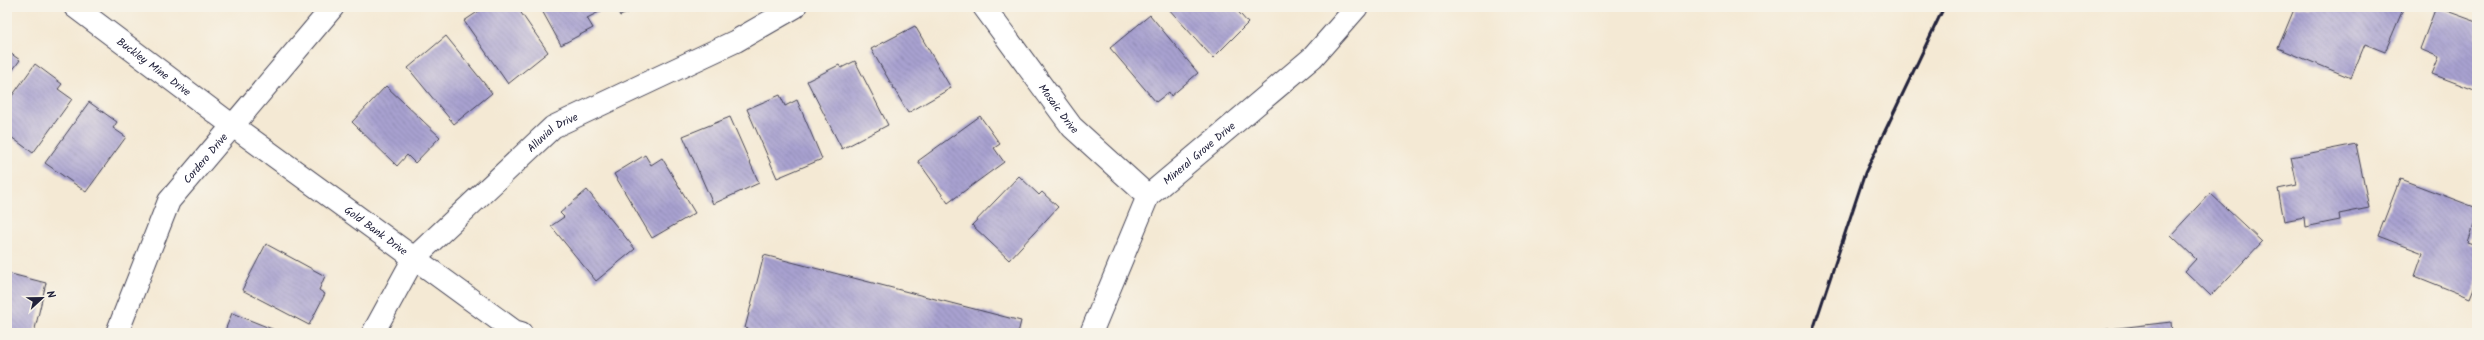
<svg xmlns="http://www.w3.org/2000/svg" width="2484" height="340" viewBox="0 0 2484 340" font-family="Kalam,sans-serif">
<defs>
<pattern id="building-back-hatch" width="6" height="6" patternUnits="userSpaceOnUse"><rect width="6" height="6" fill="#a8a1d0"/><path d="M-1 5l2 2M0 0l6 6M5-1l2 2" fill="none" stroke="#8883aa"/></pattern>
</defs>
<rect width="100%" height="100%" fill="#f7f3e8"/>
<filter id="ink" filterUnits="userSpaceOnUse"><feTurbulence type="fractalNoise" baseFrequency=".025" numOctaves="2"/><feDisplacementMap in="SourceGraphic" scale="8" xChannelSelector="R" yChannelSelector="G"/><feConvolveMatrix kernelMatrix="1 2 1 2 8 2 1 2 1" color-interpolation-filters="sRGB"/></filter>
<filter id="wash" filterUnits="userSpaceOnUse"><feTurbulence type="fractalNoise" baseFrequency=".012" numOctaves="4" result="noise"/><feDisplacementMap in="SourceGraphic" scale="16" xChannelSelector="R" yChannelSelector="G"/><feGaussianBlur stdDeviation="0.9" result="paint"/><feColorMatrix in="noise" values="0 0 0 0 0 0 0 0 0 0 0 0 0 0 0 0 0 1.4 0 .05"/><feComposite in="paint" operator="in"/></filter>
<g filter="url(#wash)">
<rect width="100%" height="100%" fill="#f4e9d4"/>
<g id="blocks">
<g fill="url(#building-back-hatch)">
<polygon points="485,7 517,7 548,52 508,84 464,21"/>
<polygon points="540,7 598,7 601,11 587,18 593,28 561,45"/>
<polygon points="616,7 642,7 620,16"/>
<polygon points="1167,7 1234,7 1248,23 1213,58"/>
<polygon points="2295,7 2404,7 2385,52 2365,44 2351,78 2278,48"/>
<polygon points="2436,7 2477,22 2477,91 2432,74 2439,57 2420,49"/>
<polygon points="1150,15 1198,73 1171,96 1169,92 1156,102 1110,48"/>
<polygon points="915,26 951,88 908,113 871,49"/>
<polygon points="446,36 492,93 454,124 408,68"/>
<polygon points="7,51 20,60 7,78"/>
<polygon points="855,61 888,125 842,149 807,81 839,65 841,68"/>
<polygon points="35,64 62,84 58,89 72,99 33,153 7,134 7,103"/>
<polygon points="386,86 440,137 415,163 407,155 397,166 352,122"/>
<polygon points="780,95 785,106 797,100 822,159 777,178 747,109"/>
<polygon points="89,102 117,122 113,128 126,137 86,192 45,163"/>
<polygon points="980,116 1000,144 994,148 1004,162 948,203 918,161"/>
<polygon points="730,117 759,183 713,204 683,136"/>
<polygon points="2356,144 2369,208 2339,214 2340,220 2305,227 2304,217 2284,221 2278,189 2297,185 2291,157"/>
<polygon points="645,155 651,165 662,158 695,213 652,238 614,174"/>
<polygon points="1019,176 1039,195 1042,192 1058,207 1009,260 972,225"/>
<polygon points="2400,179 2477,208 2477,217 2468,242 2477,245 2477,280 2470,298 2415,276 2423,253 2378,236"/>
<polygon points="587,190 635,249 596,281 551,226 564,217 560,213"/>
<polygon points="2210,193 2262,242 2211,296 2185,271 2196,259 2171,235"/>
<polygon points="266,244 325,276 319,290 325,294 309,325 242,290"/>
<polygon points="764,255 1021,321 1018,333 763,333 745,328"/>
<polygon points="7,273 46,283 34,333 7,333"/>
<polygon points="232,313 282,333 224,333"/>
<polygon points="2171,322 2172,333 2083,333 2083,332"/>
</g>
</g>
</g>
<g filter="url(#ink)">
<use href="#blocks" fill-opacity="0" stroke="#424052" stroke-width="1"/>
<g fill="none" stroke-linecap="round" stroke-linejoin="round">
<g stroke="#424052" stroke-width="24">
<g id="street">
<path id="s1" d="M 75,7 L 233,126 L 514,331 L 521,333"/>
<path id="s2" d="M 984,7 L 1072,127 L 1148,196"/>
<path id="s3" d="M 373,333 L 414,258 L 553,127 L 736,41 L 795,7"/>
<path id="s4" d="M 1091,333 L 1148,196 L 1313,57 L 1357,7"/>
</g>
</g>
<g stroke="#424052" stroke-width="24">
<g id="secondary">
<path id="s5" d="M 117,333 L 169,201 L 333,7"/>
</g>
</g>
<use href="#street" stroke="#fff" stroke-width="22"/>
<use href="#secondary" stroke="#fff" stroke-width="22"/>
<polyline stroke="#22223b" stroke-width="3" points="1812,333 1865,173 1944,7"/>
</g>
</g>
<g text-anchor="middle" stroke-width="3" stroke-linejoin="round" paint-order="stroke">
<g font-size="11" fill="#22223b" stroke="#f7f3e8">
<text dy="4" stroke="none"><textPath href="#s1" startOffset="99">Buckley Mine Drive</textPath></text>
<text dy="4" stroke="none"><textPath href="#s2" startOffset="126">Mosaic Drive</textPath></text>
<text dy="4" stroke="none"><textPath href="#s3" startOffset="273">Alluvial Drive</textPath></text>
<text dy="4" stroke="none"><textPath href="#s4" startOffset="215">Mineral Grove Drive</textPath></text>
<text dy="4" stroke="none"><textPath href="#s5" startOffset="198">Cordero Drive</textPath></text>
<text dy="4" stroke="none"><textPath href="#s1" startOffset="375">Gold Bank Drive</textPath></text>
</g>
</g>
<rect width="2484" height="340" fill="none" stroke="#f7f3e8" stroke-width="24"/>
<g transform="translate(42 298) rotate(68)" stroke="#f7f3e8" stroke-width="3" paint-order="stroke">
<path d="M0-3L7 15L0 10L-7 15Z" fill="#22223b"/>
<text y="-6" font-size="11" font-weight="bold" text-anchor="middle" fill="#22223b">N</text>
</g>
</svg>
